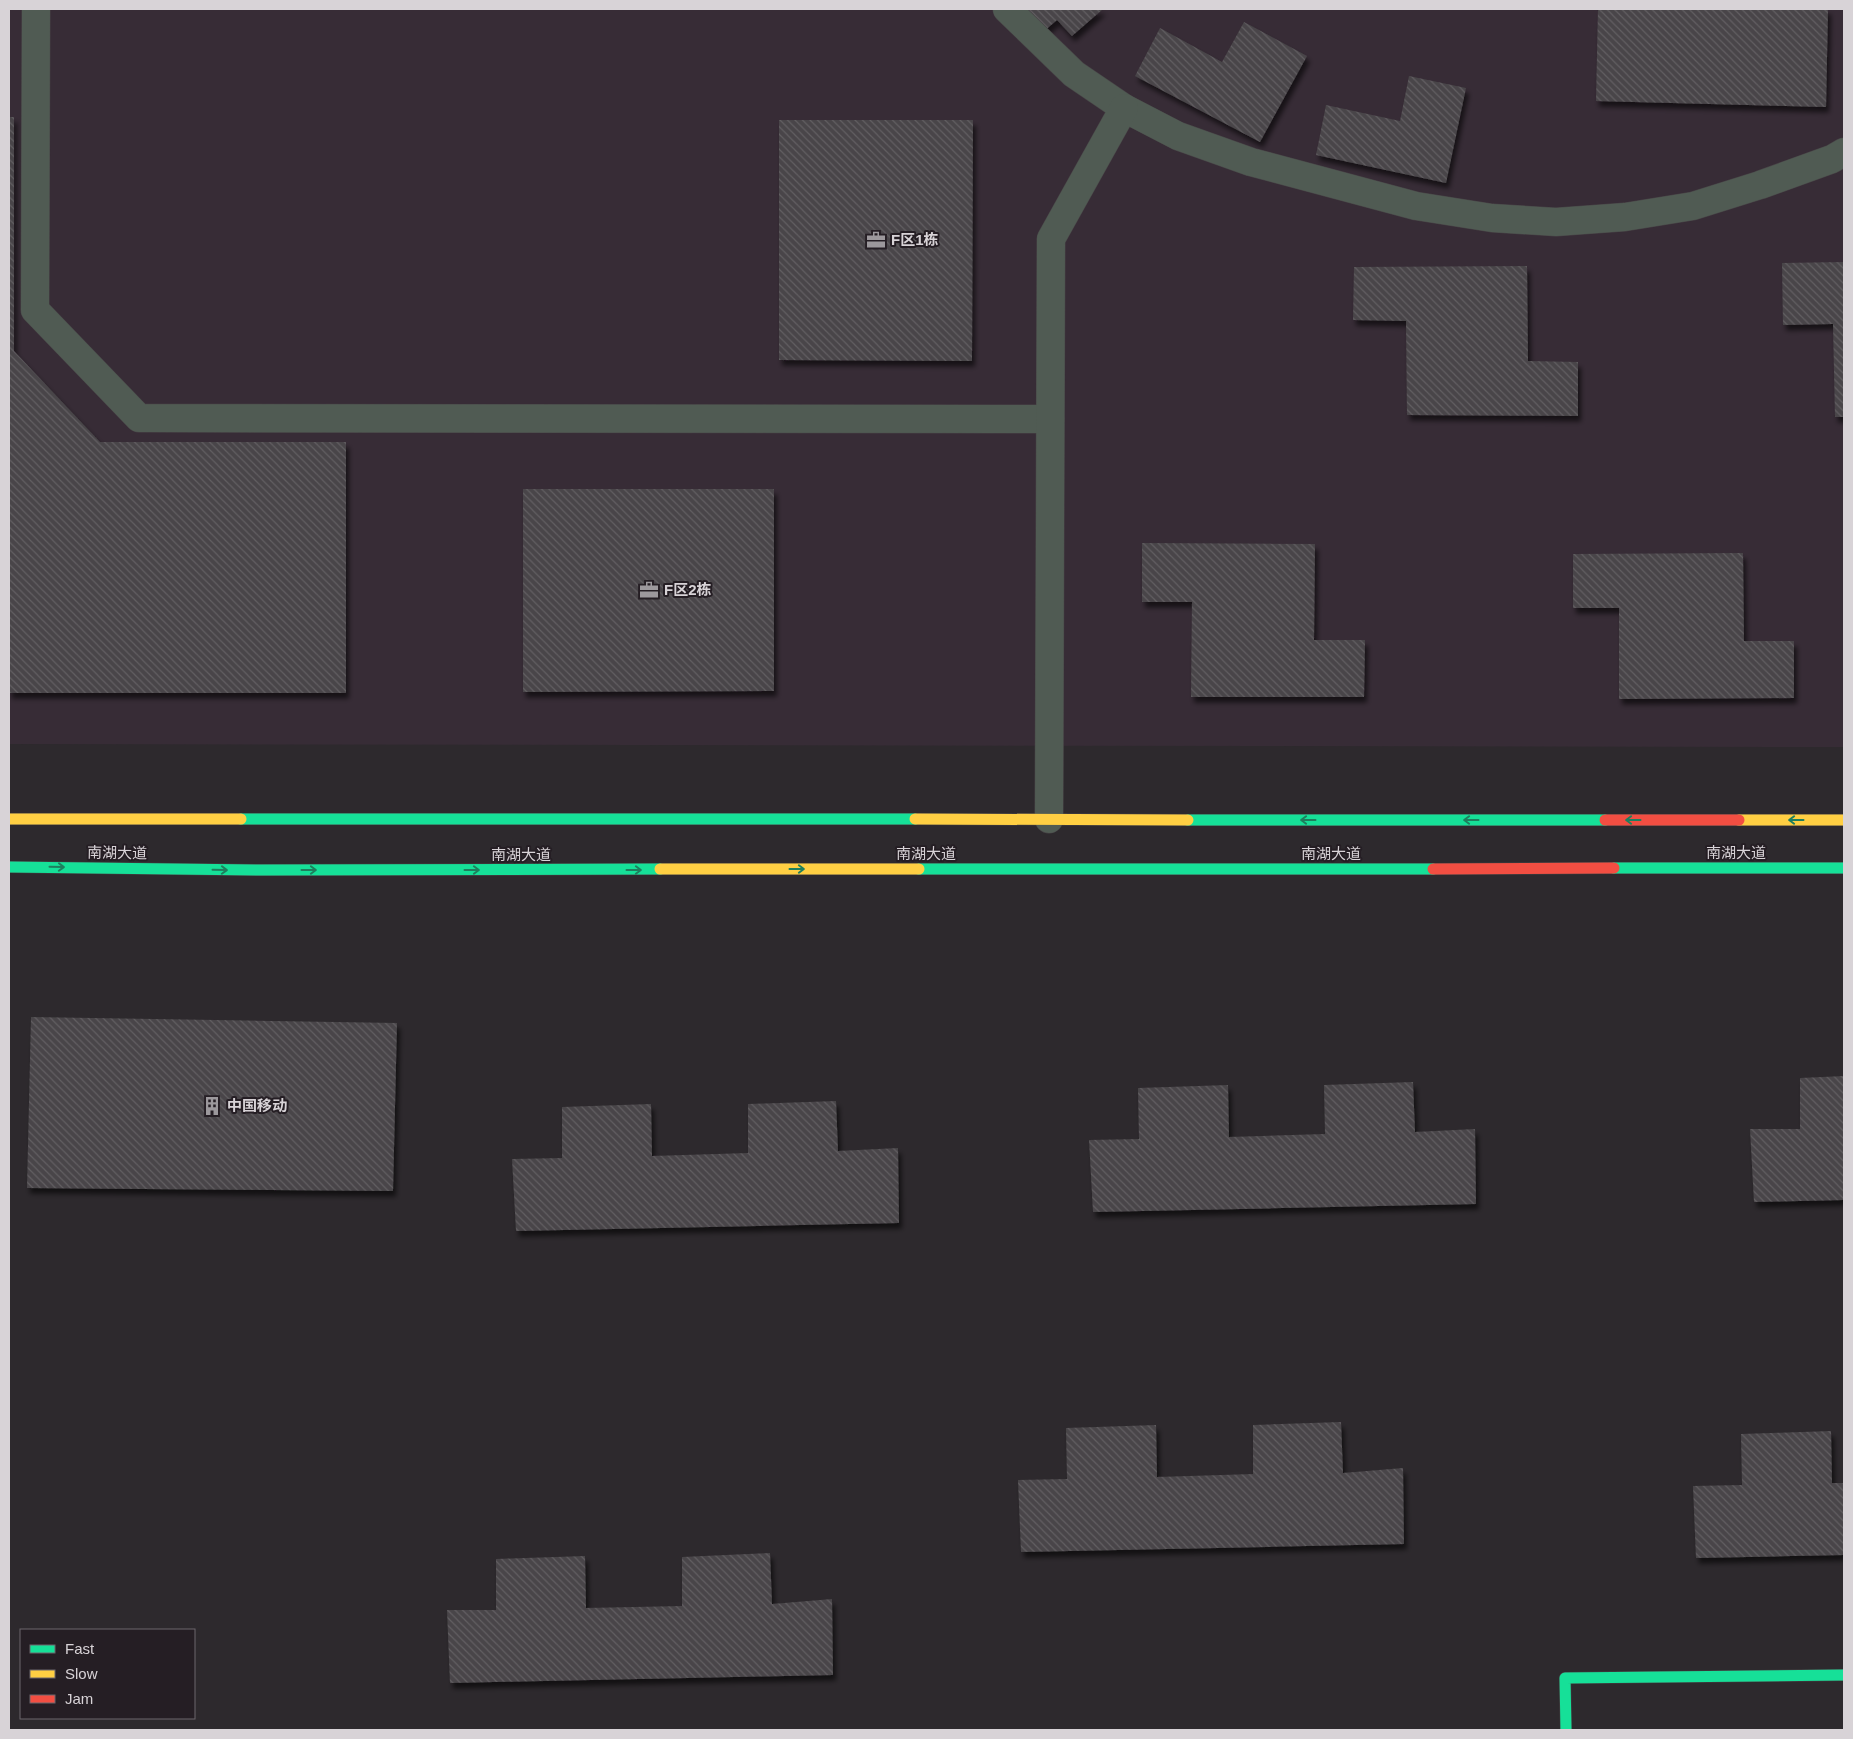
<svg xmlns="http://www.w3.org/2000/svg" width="1853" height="1739" viewBox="0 0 1853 1739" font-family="Helvetica,'Noto Sans SC',sans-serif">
<defs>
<pattern id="building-back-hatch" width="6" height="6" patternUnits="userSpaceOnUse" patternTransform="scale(1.25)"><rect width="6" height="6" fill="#484548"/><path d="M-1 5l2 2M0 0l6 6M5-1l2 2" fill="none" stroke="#625f62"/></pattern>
<filter id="shadow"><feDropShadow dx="3" dy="5.5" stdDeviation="2.5" flood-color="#0009"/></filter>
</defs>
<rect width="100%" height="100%" fill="#2d292d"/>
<polygon fill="#372c36" points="9,9 1844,9 1844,747 9,744"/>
<g fill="url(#building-back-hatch)" filter="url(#shadow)">
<polygon points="1022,9 1103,9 1072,36 1057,20 1043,32"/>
<polygon points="1598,9 1828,9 1826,107 1596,101"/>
<polygon points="1244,22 1307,56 1260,142 1135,76 1160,28 1222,62"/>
<polygon points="1409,76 1466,88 1446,183 1316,155 1326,105 1400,121"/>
<polygon points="9,117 14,117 14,351 100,442 346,442 346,693 9,693"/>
<polygon points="779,120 973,120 972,361 779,360"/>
<polygon points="1844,262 1844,417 1835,417 1833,324 1783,325 1782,263"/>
<polygon points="1527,266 1528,361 1578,362 1578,416 1407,415 1406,321 1353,320 1354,267"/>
<polygon points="523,489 774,489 774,691 523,692"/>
<polygon points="1142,543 1315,544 1314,640 1365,640 1364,697 1191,697 1192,602 1142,602"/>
<polygon points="1743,553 1744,641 1794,641 1794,698 1619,699 1619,608 1573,608 1573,554"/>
<polygon points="31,1017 397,1023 393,1191 27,1188"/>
<polygon points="1844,1076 1844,1200 1754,1202 1750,1129 1800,1129 1800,1078"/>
<polygon points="1413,1082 1415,1132 1475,1129 1476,1204 1093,1212 1089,1140 1139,1139 1138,1088 1228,1085 1229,1137 1325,1134 1324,1085"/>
<polygon points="836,1101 838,1151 898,1148 899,1223 516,1231 512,1159 562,1158 562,1107 651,1104 652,1156 748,1153 748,1104"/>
<polygon points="1341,1422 1343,1473 1403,1468 1404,1544 1021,1552 1018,1480 1067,1479 1066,1428 1156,1425 1157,1477 1253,1474 1253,1425"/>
<polygon points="1831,1431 1832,1483 1844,1483 1844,1555 1696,1558 1693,1486 1742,1485 1741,1434"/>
<polygon points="770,1553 772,1604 832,1599 833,1675 450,1683 447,1610 496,1610 496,1559 585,1556 586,1608 682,1606 682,1557"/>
</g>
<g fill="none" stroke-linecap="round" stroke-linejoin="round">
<g stroke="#484547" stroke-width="29">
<g id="street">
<polyline points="36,9 35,310 139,418 1050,419"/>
<polyline points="1007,9 1074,74 1124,108 1178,136 1251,162 1416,206 1492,218 1556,222 1625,217 1693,206 1760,185 1832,159 1844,152"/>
<polyline points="1049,819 1051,239 1124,108"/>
</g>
</g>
<g stroke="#484547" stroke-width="12">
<g id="fast">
<polyline points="241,819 915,819"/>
<polyline points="1188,820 1605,820"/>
<polyline points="9,867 261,870 660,869"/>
<polyline points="1614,868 1844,868"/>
<polyline points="919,869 1433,869"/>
<polyline points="1566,1730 1565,1678 1844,1675"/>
</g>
</g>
<g stroke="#484547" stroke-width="12">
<g id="slow">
<polyline points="9,819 241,819"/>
<polyline points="915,819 1188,820"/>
<polyline points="1739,820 1844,820"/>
<polyline points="660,869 919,869"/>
</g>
</g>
<g stroke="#484547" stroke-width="12">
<g id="jam">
<polyline points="1605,820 1739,820"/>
<polyline points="1433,869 1614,868"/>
</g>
</g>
<use href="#street" stroke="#505b53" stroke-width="28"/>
<use href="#fast" stroke="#16e098" stroke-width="11"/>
<use href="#slow" stroke="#ffcf43" stroke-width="11"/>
<use href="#jam" stroke="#f24e42" stroke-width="11"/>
</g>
<defs><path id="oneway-shaft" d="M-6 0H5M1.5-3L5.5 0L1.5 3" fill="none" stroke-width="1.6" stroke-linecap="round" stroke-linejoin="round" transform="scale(1.25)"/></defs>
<g stroke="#1e7f5e">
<use href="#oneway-shaft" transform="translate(1308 820) rotate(-180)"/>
<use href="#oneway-shaft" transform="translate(1471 820) rotate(-180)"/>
<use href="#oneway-shaft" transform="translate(1633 820) rotate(-180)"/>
<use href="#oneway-shaft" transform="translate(1796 820) rotate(-180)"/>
<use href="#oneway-shaft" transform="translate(57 867) rotate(1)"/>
<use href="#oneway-shaft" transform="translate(797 869)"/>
<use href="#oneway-shaft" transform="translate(220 870) rotate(1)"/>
<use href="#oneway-shaft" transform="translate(309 870)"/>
<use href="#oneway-shaft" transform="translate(472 870)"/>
<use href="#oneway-shaft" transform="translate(634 870)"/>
</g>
<defs>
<g id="office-bare" transform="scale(1.5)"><path d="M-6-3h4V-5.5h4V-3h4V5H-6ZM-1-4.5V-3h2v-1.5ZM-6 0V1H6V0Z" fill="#9c989c" stroke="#251e24" stroke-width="2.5" paint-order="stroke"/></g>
<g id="building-bare" transform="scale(1.5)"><path d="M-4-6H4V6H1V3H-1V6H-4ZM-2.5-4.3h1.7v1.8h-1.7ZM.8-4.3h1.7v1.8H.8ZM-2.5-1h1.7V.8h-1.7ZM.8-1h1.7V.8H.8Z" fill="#9c989c" stroke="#251e24" stroke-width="2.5" paint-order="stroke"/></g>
</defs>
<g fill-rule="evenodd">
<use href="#office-bare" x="876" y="240"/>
<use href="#office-bare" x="649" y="590"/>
<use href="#building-bare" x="212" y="1106"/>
</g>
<g text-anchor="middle" stroke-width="4" stroke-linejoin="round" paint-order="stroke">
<g font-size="15" font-weight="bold" fill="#d8d3d7" stroke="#251e24" text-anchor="start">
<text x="891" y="245">F区1栋</text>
<text x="664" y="595">F区2栋</text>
<text x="227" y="1111">中国移动</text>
</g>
<g font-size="15" fill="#d8d3d7" stroke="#251e24">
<text transform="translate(117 853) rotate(1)" y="5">南湖大道</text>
<text x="1736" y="858">南湖大道</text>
<text x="926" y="859">南湖大道</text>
<text x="1331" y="859">南湖大道</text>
<text x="521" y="860">南湖大道</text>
</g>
</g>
<rect width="1853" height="1739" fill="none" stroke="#d8d3d7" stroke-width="20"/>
<rect x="20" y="1629" width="175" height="90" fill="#251e24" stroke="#6d666c"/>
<rect x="30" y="1645" width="25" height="8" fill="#16e098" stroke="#6d666c"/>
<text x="65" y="1654" font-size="15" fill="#d8d3d7">Fast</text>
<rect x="30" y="1670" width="25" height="8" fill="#ffcf43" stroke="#6d666c"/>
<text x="65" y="1679" font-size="15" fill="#d8d3d7">Slow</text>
<rect x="30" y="1695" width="25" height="8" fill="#f24e42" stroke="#6d666c"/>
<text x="65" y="1704" font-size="15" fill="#d8d3d7">Jam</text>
</svg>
